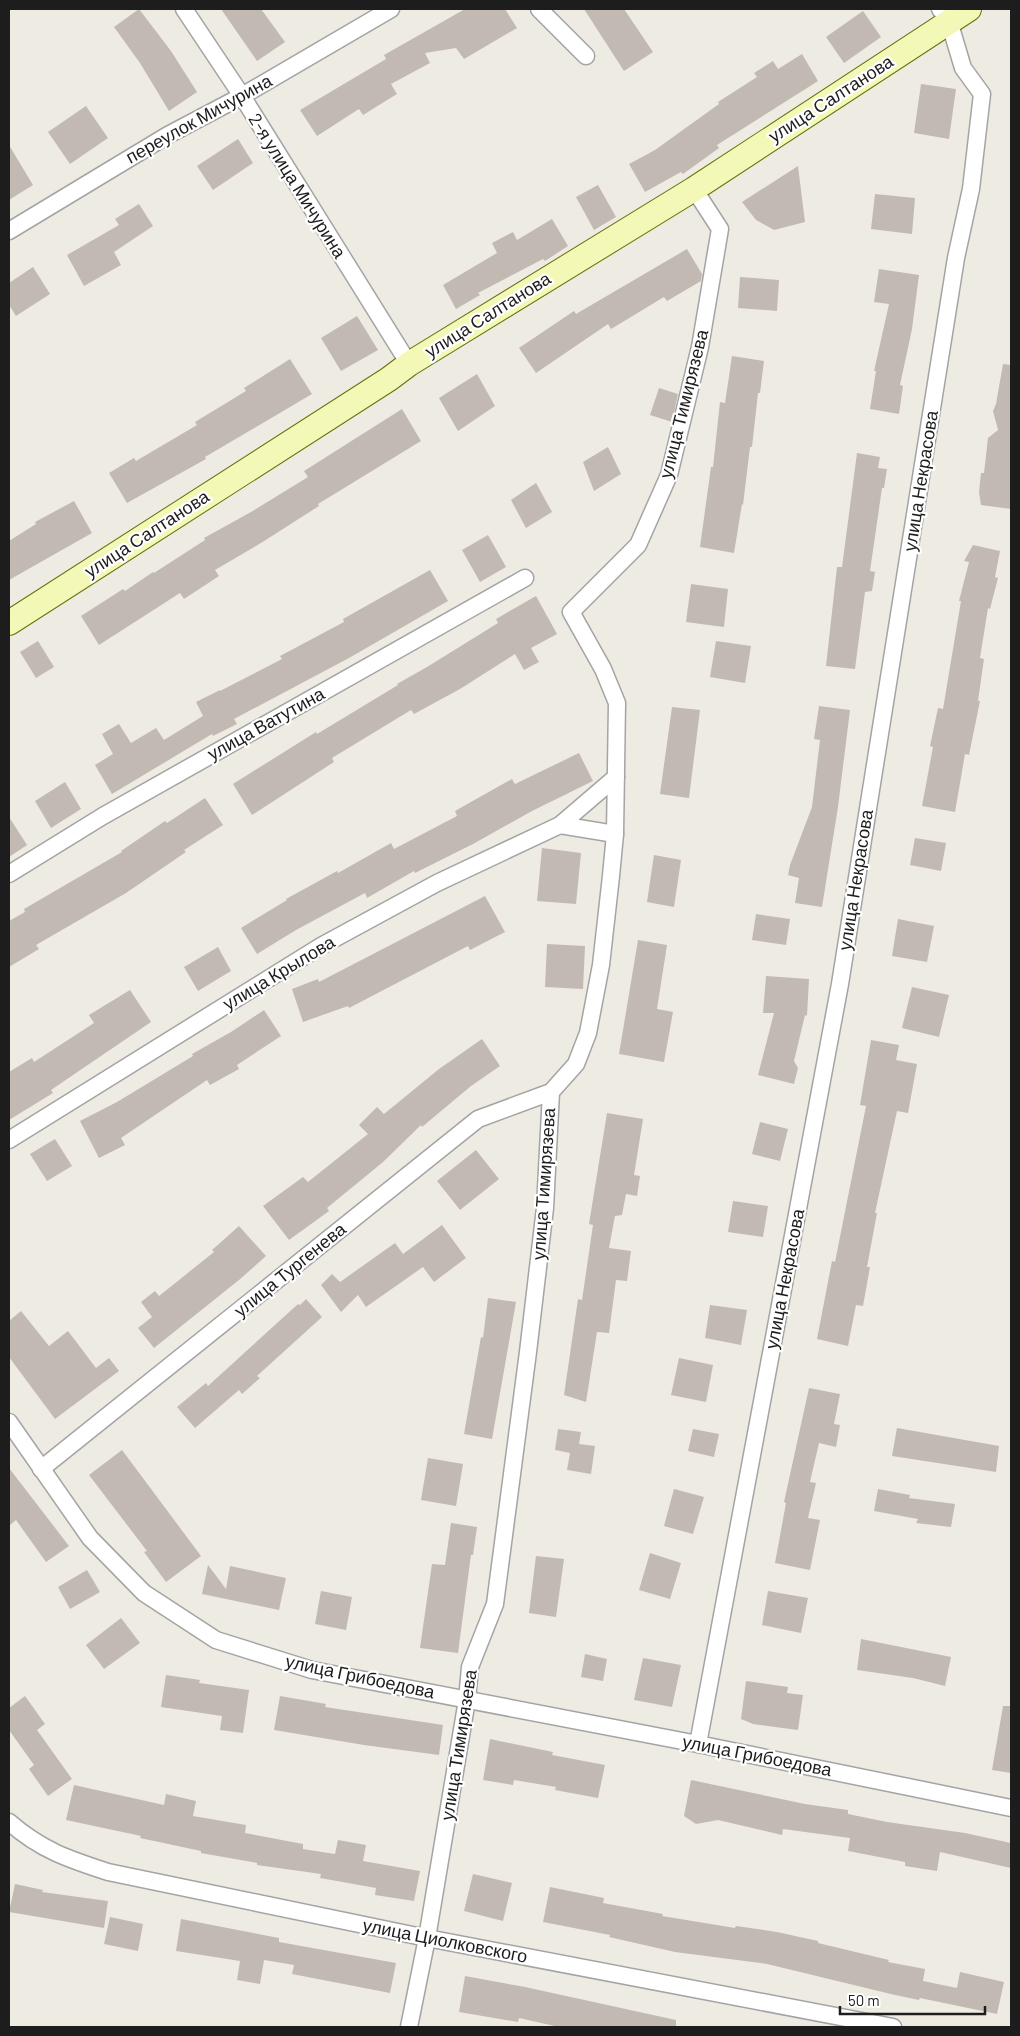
<svg xmlns="http://www.w3.org/2000/svg" width="1020" height="2036" viewBox="0 0 1020 2036" font-family="Barlow,sans-serif">
<rect width="100%" height="100%" fill="#eeebe3"/>
<g fill="#c2bab2">
<polygon points="139,9 171,51 197,92 169,111 140,63 114,27"/>
<polygon points="221,9 261,9 285,42 257,61"/>
<polygon points="465,9 505,9 517,28 464,59 456,48 425,53 430,63 391,84 397,94 363,115 359,109 317,136 300,110 386,59 384,55"/>
<polygon points="584,9 624,9 653,52 624,71"/>
<polygon points="863,11 881,37 844,63 826,37"/>
<polygon points="802,54 818,81 717,145 719,148 683,174 681,172 645,192 629,164 655,150 719,104 718,102 757,77 754,73 773,61 778,69"/>
<polygon points="921,84 956,89 949,139 914,133"/>
<polygon points="86,106 108,138 70,164 48,132"/>
<polygon points="238,139 253,163 213,190 197,166"/>
<polygon points="9,145 33,185 9,200"/>
<polygon points="798,166 805,222 774,230 756,220 742,202"/>
<polygon points="598,185 616,217 594,230 576,197"/>
<polygon points="875,194 915,198 912,234 871,229"/>
<polygon points="139,204 153,226 114,252 121,265 84,286 67,255 119,225 115,219"/>
<polygon points="552,219 568,246 545,261 543,259 478,293 480,295 456,309 443,285 497,253 492,243 513,232 517,240"/>
<polygon points="687,249 702,274 701,281 667,301 664,297 611,329 608,324 536,373 519,348 574,311 576,314"/>
<polygon points="33,267 50,294 16,316 9,305 9,283"/>
<polygon points="879,269 919,275 912,329 900,385 903,386 899,414 870,409 876,371 874,371 889,304 874,302"/>
<polygon points="740,277 779,280 777,311 738,308"/>
<polygon points="357,316 378,350 341,371 321,338"/>
<polygon points="732,356 764,361 760,393 758,393 752,447 750,447 743,505 742,504 734,553 700,547 711,467 713,467 720,402 725,403"/>
<polygon points="290,359 312,394 205,457 206,459 127,503 109,473 134,458 136,461 197,425 195,422 246,391 244,388"/>
<polygon points="1003,364 1011,365 1011,509 981,505 979,492 981,473 984,473 988,438 998,430 993,411 996,404"/>
<polygon points="477,374 495,406 458,431 439,398"/>
<polygon points="659,388 678,394 672,422 650,415"/>
<polygon points="402,409 421,441 318,504 319,506 261,543 215,570 219,576 184,599 180,593 99,645 81,616 123,589 125,591 153,572 154,573 205,540 204,538 251,512 308,477 304,471"/>
<polygon points="608,447 621,474 594,491 583,462"/>
<polygon points="857,453 880,457 878,468 887,469 884,488 882,488 870,571 875,572 872,591 865,592 855,669 826,666 837,567 842,567"/>
<polygon points="536,483 552,512 526,528 511,500"/>
<polygon points="74,501 92,533 9,580 9,541 36,524 35,522"/>
<polygon points="488,535 506,567 480,582 462,550"/>
<polygon points="973,545 1000,551 995,577 998,578 990,609 988,608 980,658 984,659 978,701 980,701 969,755 965,754 955,812 922,806 933,747 930,746 938,708 943,709 961,601 959,601 969,562 964,561"/>
<polygon points="430,570 448,601 349,658 234,719 237,724 213,736 212,734 112,794 95,765 113,754 102,734 119,724 131,743 156,728 164,740 203,716 196,702 220,690 220,691 282,659 280,656 344,622 343,619"/>
<polygon points="691,584 728,589 724,627 686,622"/>
<polygon points="536,596 557,634 531,648 539,662 524,670 515,654 460,689 414,714 411,710 332,758 334,762 252,815 233,784 316,732 317,734 398,685 397,684 427,667 498,623 496,619"/>
<polygon points="38,641 54,667 36,678 20,652"/>
<polygon points="716,641 751,646 745,683 710,677"/>
<polygon points="819,706 850,710 838,807 822,907 795,903 799,878 788,875 790,865 812,807 820,740 814,739"/>
<polygon points="672,707 700,710 689,798 660,794"/>
<polygon points="579,753 593,781 532,811 473,844 415,873 414,871 367,898 365,893 296,930 257,954 241,928 287,900 286,899 337,871 338,873 391,843 394,849 457,816 455,811 512,779 515,784"/>
<polygon points="65,782 81,809 51,828 35,801"/>
<polygon points="205,798 223,825 184,850 186,852 126,893 36,945 39,949 9,967 9,921 25,912 24,909 122,852 121,851 165,821 167,823"/>
<polygon points="9,817 27,845 9,857"/>
<polygon points="915,838 946,843 941,871 910,865"/>
<polygon points="542,848 581,853 576,904 537,901"/>
<polygon points="654,855 681,860 674,907 647,902"/>
<polygon points="485,896 505,932 470,950 468,946 349,1008 348,1006 303,1022 292,989 318,979 319,982"/>
<polygon points="756,914 790,919 786,945 752,940"/>
<polygon points="898,919 934,926 927,962 892,956"/>
<polygon points="638,940 667,945 657,1009 673,1012 664,1062 619,1054"/>
<polygon points="547,944 585,946 583,989 545,987"/>
<polygon points="218,947 231,971 198,991 184,967"/>
<polygon points="766,976 809,979 807,1016 805,1015 794,1061 798,1068 794,1084 758,1075 774,1013 763,1013"/>
<polygon points="912,987 949,995 939,1037 902,1028"/>
<polygon points="130,990 151,1022 51,1090 53,1093 9,1120 9,1072 32,1058 34,1062 94,1023 89,1015"/>
<polygon points="264,1010 281,1036 237,1065 239,1069 210,1085 207,1080 121,1138 125,1145 99,1158 80,1121 117,1102 193,1056 192,1054 231,1032"/>
<polygon points="482,1039 500,1066 471,1086 422,1127 421,1125 383,1162 327,1208 329,1211 289,1240 263,1206 303,1177 308,1182 368,1134 359,1125 377,1107 384,1114 439,1069"/>
<polygon points="871,1040 899,1045 896,1060 917,1064 908,1113 897,1111 875,1213 877,1213 867,1267 870,1267 863,1306 856,1305 848,1346 817,1339 832,1261 835,1262 866,1106 860,1105"/>
<polygon points="607,1113 643,1119 634,1175 640,1176 637,1196 626,1194 622,1215 615,1216 609,1248 631,1251 627,1281 616,1280 609,1333 597,1332 586,1402 564,1395 578,1299 582,1300 593,1225 589,1224"/>
<polygon points="760,1122 788,1129 780,1161 752,1154"/>
<polygon points="55,1139 72,1166 47,1181 30,1154"/>
<polygon points="476,1150 499,1179 460,1210 437,1181"/>
<polygon points="733,1201 768,1206 763,1237 728,1232"/>
<polygon points="442,1225 466,1258 434,1282 423,1267 366,1307 358,1295 341,1312 321,1285 332,1274 340,1282 395,1243 403,1254"/>
<polygon points="239,1226 266,1256 239,1280 154,1348 138,1328 152,1317 141,1302 155,1291 159,1296 214,1252 212,1250"/>
<polygon points="488,1298 516,1302 492,1439 464,1434 481,1337 483,1338"/>
<polygon points="306,1299 322,1317 257,1376 260,1378 242,1394 239,1390 195,1428 177,1407 206,1383 208,1386 298,1304 300,1305"/>
<polygon points="710,1305 747,1310 741,1345 705,1338"/>
<polygon points="21,1311 49,1346 68,1331 96,1368 109,1358 119,1371 55,1419 9,1357 9,1321"/>
<polygon points="679,1358 713,1365 706,1402 671,1395"/>
<polygon points="809,1388 840,1394 834,1424 840,1425 836,1447 819,1443 810,1482 816,1483 808,1518 820,1520 810,1570 775,1563 786,1503 784,1502"/>
<polygon points="897,1428 999,1446 996,1472 892,1456"/>
<polygon points="558,1429 581,1432 579,1444 595,1446 591,1474 567,1470 570,1453 555,1450"/>
<polygon points="693,1429 719,1434 714,1457 688,1451"/>
<polygon points="122,1450 201,1556 166,1582 144,1552 147,1551 89,1475"/>
<polygon points="428,1458 463,1464 456,1506 421,1500"/>
<polygon points="9,1468 69,1546 46,1562 16,1520 9,1526"/>
<polygon points="674,1489 704,1497 693,1534 664,1526"/>
<polygon points="878,1489 910,1495 909,1498 955,1504 951,1527 916,1523 918,1519 874,1511"/>
<polygon points="451,1523 477,1527 473,1555 471,1555 458,1653 420,1648 432,1564 445,1565"/>
<polygon points="650,1553 681,1563 670,1599 639,1590"/>
<polygon points="536,1556 564,1559 556,1617 529,1613"/>
<polygon points="208,1565 226,1589 230,1566 286,1578 279,1610 202,1594"/>
<polygon points="87,1570 100,1592 70,1609 58,1587"/>
<polygon points="321,1591 352,1597 346,1630 315,1624"/>
<polygon points="768,1591 808,1598 801,1633 762,1625"/>
<polygon points="121,1618 140,1643 104,1669 86,1645"/>
<polygon points="861,1639 951,1657 945,1686 913,1678 857,1670"/>
<polygon points="585,1654 607,1659 603,1681 581,1677"/>
<polygon points="643,1658 681,1665 672,1707 634,1700"/>
<polygon points="166,1675 200,1680 199,1683 249,1690 243,1733 220,1730 222,1716 161,1707"/>
<polygon points="746,1681 788,1687 787,1693 803,1695 798,1730 753,1724 741,1719"/>
<polygon points="25,1696 45,1724 37,1730 72,1779 48,1796 29,1769 34,1765 9,1730 9,1708"/>
<polygon points="280,1696 326,1704 325,1707 443,1725 439,1755 364,1745 274,1730"/>
<polygon points="1003,1706 1011,1706 1011,1773 992,1770"/>
<polygon points="490,1739 553,1752 552,1755 605,1765 598,1798 555,1790 556,1787 514,1780 513,1785 483,1780"/>
<polygon points="691,1780 805,1804 848,1810 848,1814 887,1822 965,1833 1011,1843 1011,1868 940,1852 937,1871 905,1866 905,1862 848,1851 850,1838 783,1829 782,1835 718,1820 696,1824 684,1816"/>
<polygon points="74,1785 164,1805 166,1794 196,1801 193,1816 246,1825 245,1833 303,1844 303,1849 335,1854 338,1840 366,1845 363,1861 420,1871 414,1901 375,1895 376,1888 320,1878 321,1874 257,1865 257,1863 201,1853 201,1851 140,1838 141,1836 66,1820"/>
<polygon points="473,1874 512,1883 503,1921 464,1911"/>
<polygon points="15,1884 43,1890 42,1892 108,1901 104,1928 9,1912"/>
<polygon points="550,1887 604,1898 603,1903 663,1914 662,1916 735,1928 736,1926 777,1932 818,1941 818,1943 889,1960 888,1962 925,1969 923,1981 957,1988 960,1972 1004,1982 997,2014 920,1998 919,2000 895,1995 767,1964 675,1952 609,1937 610,1935 543,1922"/>
<polygon points="110,1917 143,1924 138,1951 104,1944"/>
<polygon points="181,1919 279,1938 279,1942 396,1963 390,1993 292,1974 294,1965 264,1960 260,1984 237,1980 240,1961 176,1951"/>
<polygon points="465,1976 525,1987 676,2020 676,2027 559,2027 519,2018 518,2022 459,2012"/>
</g>
<g fill="none" stroke-linecap="round" stroke-linejoin="round">
<g stroke="#a4a4a4" stroke-width="19">
<g id="minor">
<polyline points="184,9 242,96 409,364"/>
<polyline points="539,9 586,56"/>
<polyline points="9,231 168,135 242,96 391,9"/>
<polyline points="560,825 615,834"/>
<polyline points="9,874 103,816 525,578"/>
<polyline points="9,1140 321,946 437,883 560,825 616,777"/>
<polyline points="9,1422 90,1538 144,1593 216,1640 312,1670 698,1744 1011,1808"/>
<polyline points="41,1469 478,1119 551,1092"/>
<polyline points="698,1744 840,984 956,258 971,189 982,94 963,68 949,21 940,9"/>
<path d="M 9,1822 C 41,1850 68,1859 108,1872 L 427,1938 L 893,2027"/>
<polyline points="409,2027 427,1938 467,1700 470,1667 495,1604 528,1352 545,1208 551,1092 576,1064 588,1033 601,965 611,876 615,834 617,703 603,669 571,612 638,545 669,475 700,347 720,229 694,189"/>
</g>
</g>
<g stroke="#637106" stroke-width="26">
<polyline id="secondary" points="9,623 389,379 409,364 694,189 969,9"/>
</g>
<use href="#minor" stroke="#fff" stroke-width="16"/>
<use href="#secondary" stroke="#f3f8b6" stroke-width="24"/>
</g>
<g text-anchor="middle" stroke-width="4.5" stroke-linejoin="round" paint-order="stroke">
<g font-size="18" fill="#1d1d1d" stroke="#fff">
<text transform="translate(831 99) rotate(-33)" y="6">улица Салтанова</text>
<text transform="translate(199 119) rotate(-29)" y="6">переулок Мичурина</text>
<text transform="translate(297 186) rotate(58)" y="6">2-я улица Мичурина</text>
<text transform="translate(488 315) rotate(-32)" y="6">улица Салтанова</text>
<text transform="translate(684 404) rotate(-76)" y="6">улица Тимирязева</text>
<text transform="translate(921 481) rotate(-81)" y="6">улица Некрасова</text>
<text transform="translate(147 534) rotate(-33)" y="6">улица Салтанова</text>
<text transform="translate(266 724) rotate(-29)" y="6">улица Ватутина</text>
<text transform="translate(856 880) rotate(-81)" y="6">улица Некрасова</text>
<text transform="translate(279 973) rotate(-31)" y="6">улица Крылова</text>
<text transform="translate(544 1184) rotate(-86)" y="6">улица Тимирязева</text>
<text transform="translate(290 1270) rotate(-39)" y="6">улица Тургенева</text>
<text transform="translate(785 1279) rotate(-79)" y="6">улица Некрасова</text>
<text transform="translate(360 1677) rotate(12)" y="6">улица Грибоедова</text>
<text transform="translate(459 1745) rotate(-81)" y="6">улица Тимирязева</text>
<text transform="translate(757 1756) rotate(11)" y="6">улица Грибоедова</text>
<text transform="translate(445 1941) rotate(11)" y="6">улица Циолковского</text>
</g>
</g>
<rect width="1020" height="2036" fill="none" stroke="#1d1d1d" stroke-width="20"/>
<path d="M840 2006v8h145v-8" fill="none" stroke="#1d1d1d" stroke-width="2.5"/>
<text x="848" y="2006" font-size="15" fill="#1d1d1d" stroke="#ffffff" stroke-width="4" paint-order="stroke">50 m</text>
</svg>
